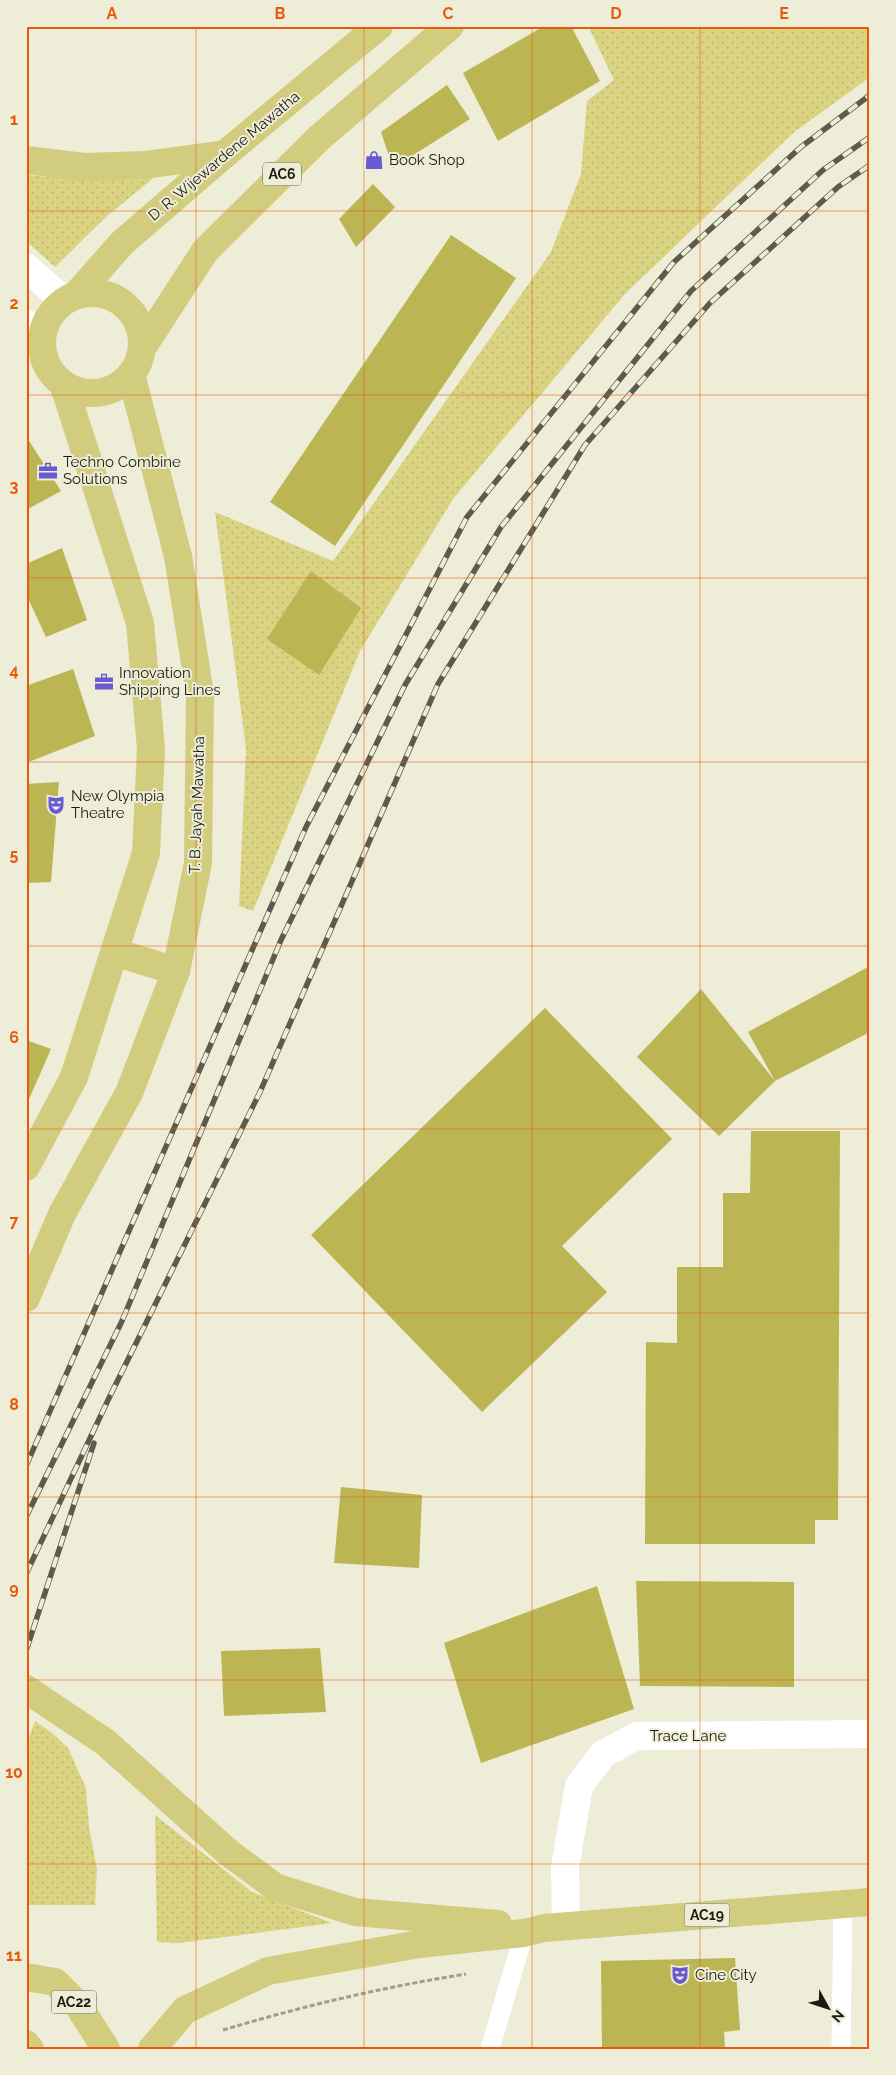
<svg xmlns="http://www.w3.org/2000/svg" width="896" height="2075" viewBox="0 0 896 2075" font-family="Raleway,sans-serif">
<defs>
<pattern id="grass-dots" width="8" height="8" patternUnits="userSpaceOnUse" patternTransform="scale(1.25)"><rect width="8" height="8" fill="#dad482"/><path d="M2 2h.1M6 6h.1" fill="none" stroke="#bab56f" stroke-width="1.8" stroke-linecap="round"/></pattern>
</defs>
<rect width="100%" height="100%" fill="#eeedd7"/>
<g fill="url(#grass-dots)">
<polygon points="588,26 870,26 870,77 793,133 625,294 453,499 360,651 253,911 239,906 246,749 215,512 333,561 551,252 581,174 587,101 614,80"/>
<path d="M 26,175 C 70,180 114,177 157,175 L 106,217 L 55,267 L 26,241 Z"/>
<polygon points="35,1721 52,1733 68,1748 86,1788 89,1827 97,1869 95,1905 26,1905 26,1746"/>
<polygon points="155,1815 252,1892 332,1923 179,1943 157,1942"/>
</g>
<g fill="#bcb553">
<polygon points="544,26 571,26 600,81 498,141 463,73"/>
<polygon points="447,85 470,119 393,168 381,132"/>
<polygon points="373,184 395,207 356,247 339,219"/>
<polygon points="451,235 516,278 335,546 270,502"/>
<polygon points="26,436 61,491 26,510"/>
<polygon points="62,548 87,620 46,637 26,594 26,564"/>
<polygon points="311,571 361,608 319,675 267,639"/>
<polygon points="73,669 95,736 26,763 26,686"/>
<polygon points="59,782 51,882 26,883 26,784"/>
<polygon points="870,966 870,1032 775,1081 719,1136 637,1057 701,989 775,1081 748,1032"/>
<polygon points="545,1008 672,1139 562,1246 607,1292 482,1412 311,1235"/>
<polygon points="26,1040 51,1049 26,1106"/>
<polygon points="751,1131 840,1131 838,1520 815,1520 815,1544 645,1544 646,1342 677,1343 677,1267 723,1267 723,1193 750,1193"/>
<polygon points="341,1487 422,1495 419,1568 334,1563"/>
<polygon points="636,1581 794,1582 794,1687 640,1686"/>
<polygon points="597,1586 634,1709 481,1763 444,1643"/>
<polygon points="320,1648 326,1712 224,1716 221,1651"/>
<polygon points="735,1958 740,2030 724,2032 725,2049 602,2049 601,1961"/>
</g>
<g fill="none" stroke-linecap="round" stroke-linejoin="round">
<path stroke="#9e9e8d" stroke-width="3" stroke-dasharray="5 2.5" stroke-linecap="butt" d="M 223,2030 C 303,2006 384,1987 466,1974"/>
<g stroke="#fff" stroke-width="19">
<polyline points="490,2049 524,1933"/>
<polyline points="841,2049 843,1904"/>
</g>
<polyline stroke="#fff" stroke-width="28" points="566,1926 565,1867 579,1786 603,1754 637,1736 870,1734"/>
<g stroke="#fff" stroke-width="28">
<polyline points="26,267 63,300"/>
<polyline points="26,324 41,342"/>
</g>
<g stroke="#d2cc7f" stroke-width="28">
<polyline points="26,160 84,167 145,165 225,154"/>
<circle cx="92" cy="343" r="50"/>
<polyline points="77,294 122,243 225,154 379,26"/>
<polyline points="142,348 205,251 319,138 450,26"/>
<polyline points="114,952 176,971"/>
<polyline points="26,1167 74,1077 146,853 151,749 140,623 64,386"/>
<polyline points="26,1298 62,1214 129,1093 176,971 198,863 200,694 178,556 131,374"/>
<polyline points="26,1689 105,1742 229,1853 275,1887 355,1912 498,1924"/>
<polyline points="26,1977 55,1982 78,2005 106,2049"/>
<polyline points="26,2044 30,2049"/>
<polyline points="152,2049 185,2010 268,1971 419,1944 524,1933 544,1928 870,1902"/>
</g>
<g stroke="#5b5b4e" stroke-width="5.5">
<g id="rail">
<polyline points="26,1466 306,827 467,517 674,262 801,147 870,95"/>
<polyline points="26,1517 122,1321 281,940 405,685 501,527 691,291 823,170 870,137"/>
<polyline points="26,1574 109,1398 260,1092 438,684 585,445 710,303 838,187 870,165"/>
<polyline points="26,1651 94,1443"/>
</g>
</g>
<use href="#rail" stroke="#eeedd7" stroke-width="4" stroke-dasharray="11" stroke-linecap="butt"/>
</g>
<path fill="none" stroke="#e8590c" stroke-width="1" stroke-opacity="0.55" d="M 196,26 L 196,2049M 364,26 L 364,2049M 532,26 L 532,2049M 700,26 L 700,2049M 26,211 L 870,211M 26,395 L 870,395M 26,578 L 870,578M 26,762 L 870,762M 26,946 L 870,946M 26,1129 L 870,1129M 26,1313 L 870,1313M 26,1497 L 870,1497M 26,1680 L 870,1680M 26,1864 L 870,1864"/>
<defs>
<g id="shop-bare" transform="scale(1.5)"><path d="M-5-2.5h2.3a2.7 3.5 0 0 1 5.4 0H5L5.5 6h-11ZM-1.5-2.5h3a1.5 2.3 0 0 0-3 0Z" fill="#695ad3" stroke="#eeedd7" stroke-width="2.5" paint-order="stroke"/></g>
<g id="office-bare" transform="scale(1.5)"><path d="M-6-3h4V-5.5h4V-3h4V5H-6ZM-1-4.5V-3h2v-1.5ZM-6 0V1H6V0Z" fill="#695ad3" stroke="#eeedd7" stroke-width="2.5" paint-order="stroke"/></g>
<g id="theatre-bare" transform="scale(1.5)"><path d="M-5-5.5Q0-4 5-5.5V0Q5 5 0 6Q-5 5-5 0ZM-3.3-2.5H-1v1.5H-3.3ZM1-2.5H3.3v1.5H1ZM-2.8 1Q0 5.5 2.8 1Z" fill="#695ad3" stroke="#eeedd7" stroke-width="2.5" paint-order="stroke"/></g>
</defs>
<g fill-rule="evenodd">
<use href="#shop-bare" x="374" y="160"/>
<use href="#office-bare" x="48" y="471"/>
<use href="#office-bare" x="104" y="682"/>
<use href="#theatre-bare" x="56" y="805"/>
<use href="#theatre-bare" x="680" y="1975"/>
</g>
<g text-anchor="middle" stroke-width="4" stroke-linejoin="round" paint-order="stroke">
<g fill="#eeedd7" stroke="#5a5a4e" stroke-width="1">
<rect x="263" y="162.5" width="38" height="23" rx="4"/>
<rect x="684.5" y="1903.5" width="45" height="23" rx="4"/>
<rect x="51.5" y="1990.5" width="45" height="23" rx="4"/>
</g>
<g font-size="14" font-weight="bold" fill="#1b1b13">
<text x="282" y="179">AC6</text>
<text x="707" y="1920">AC19</text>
<text x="74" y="2007">AC22</text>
</g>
<g font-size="15" fill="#1b1b13" stroke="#eeedd7">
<text transform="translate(224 156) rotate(-40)" y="5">D. R. Wijewardene Mawatha</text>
<text transform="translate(197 805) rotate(-88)" y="5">T. B. Jayah Mawatha</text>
<text x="688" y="1741">Trace Lane</text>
</g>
<g font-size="15" fill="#1b1b13" stroke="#eeedd7" text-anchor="start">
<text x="389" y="165">Book Shop</text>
<text x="63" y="467">Techno Combine<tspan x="63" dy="17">Solutions</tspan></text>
<text x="119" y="678">Innovation<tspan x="119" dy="17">Shipping Lines</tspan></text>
<text x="71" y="801">New Olympia<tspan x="71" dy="17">Theatre</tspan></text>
<text x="695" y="1980">Cine City</text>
</g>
</g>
<rect width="896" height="2075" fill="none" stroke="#eeedd7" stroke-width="55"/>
<g transform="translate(828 2008) rotate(130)" stroke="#eeedd7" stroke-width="4" paint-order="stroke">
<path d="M0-4L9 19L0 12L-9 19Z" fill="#1b1b13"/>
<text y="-8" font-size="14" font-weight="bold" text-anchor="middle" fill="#1b1b13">N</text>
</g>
<rect x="28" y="28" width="840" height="2020" fill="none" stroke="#e8590c" stroke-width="2"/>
<g font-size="16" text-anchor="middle" font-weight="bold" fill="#e8590c">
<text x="112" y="19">A</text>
<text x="280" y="19">B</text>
<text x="448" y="19">C</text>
<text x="616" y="19">D</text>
<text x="784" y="19">E</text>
<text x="14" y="125">1</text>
<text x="14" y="309">2</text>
<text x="14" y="492">3</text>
<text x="14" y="676">4</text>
<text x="14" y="860">5</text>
<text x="14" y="1043">6</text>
<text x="14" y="1227">7</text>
<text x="14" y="1410">8</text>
<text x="14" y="1594">9</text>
<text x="14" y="1778">10</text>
<text x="14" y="1961">11</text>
</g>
</svg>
